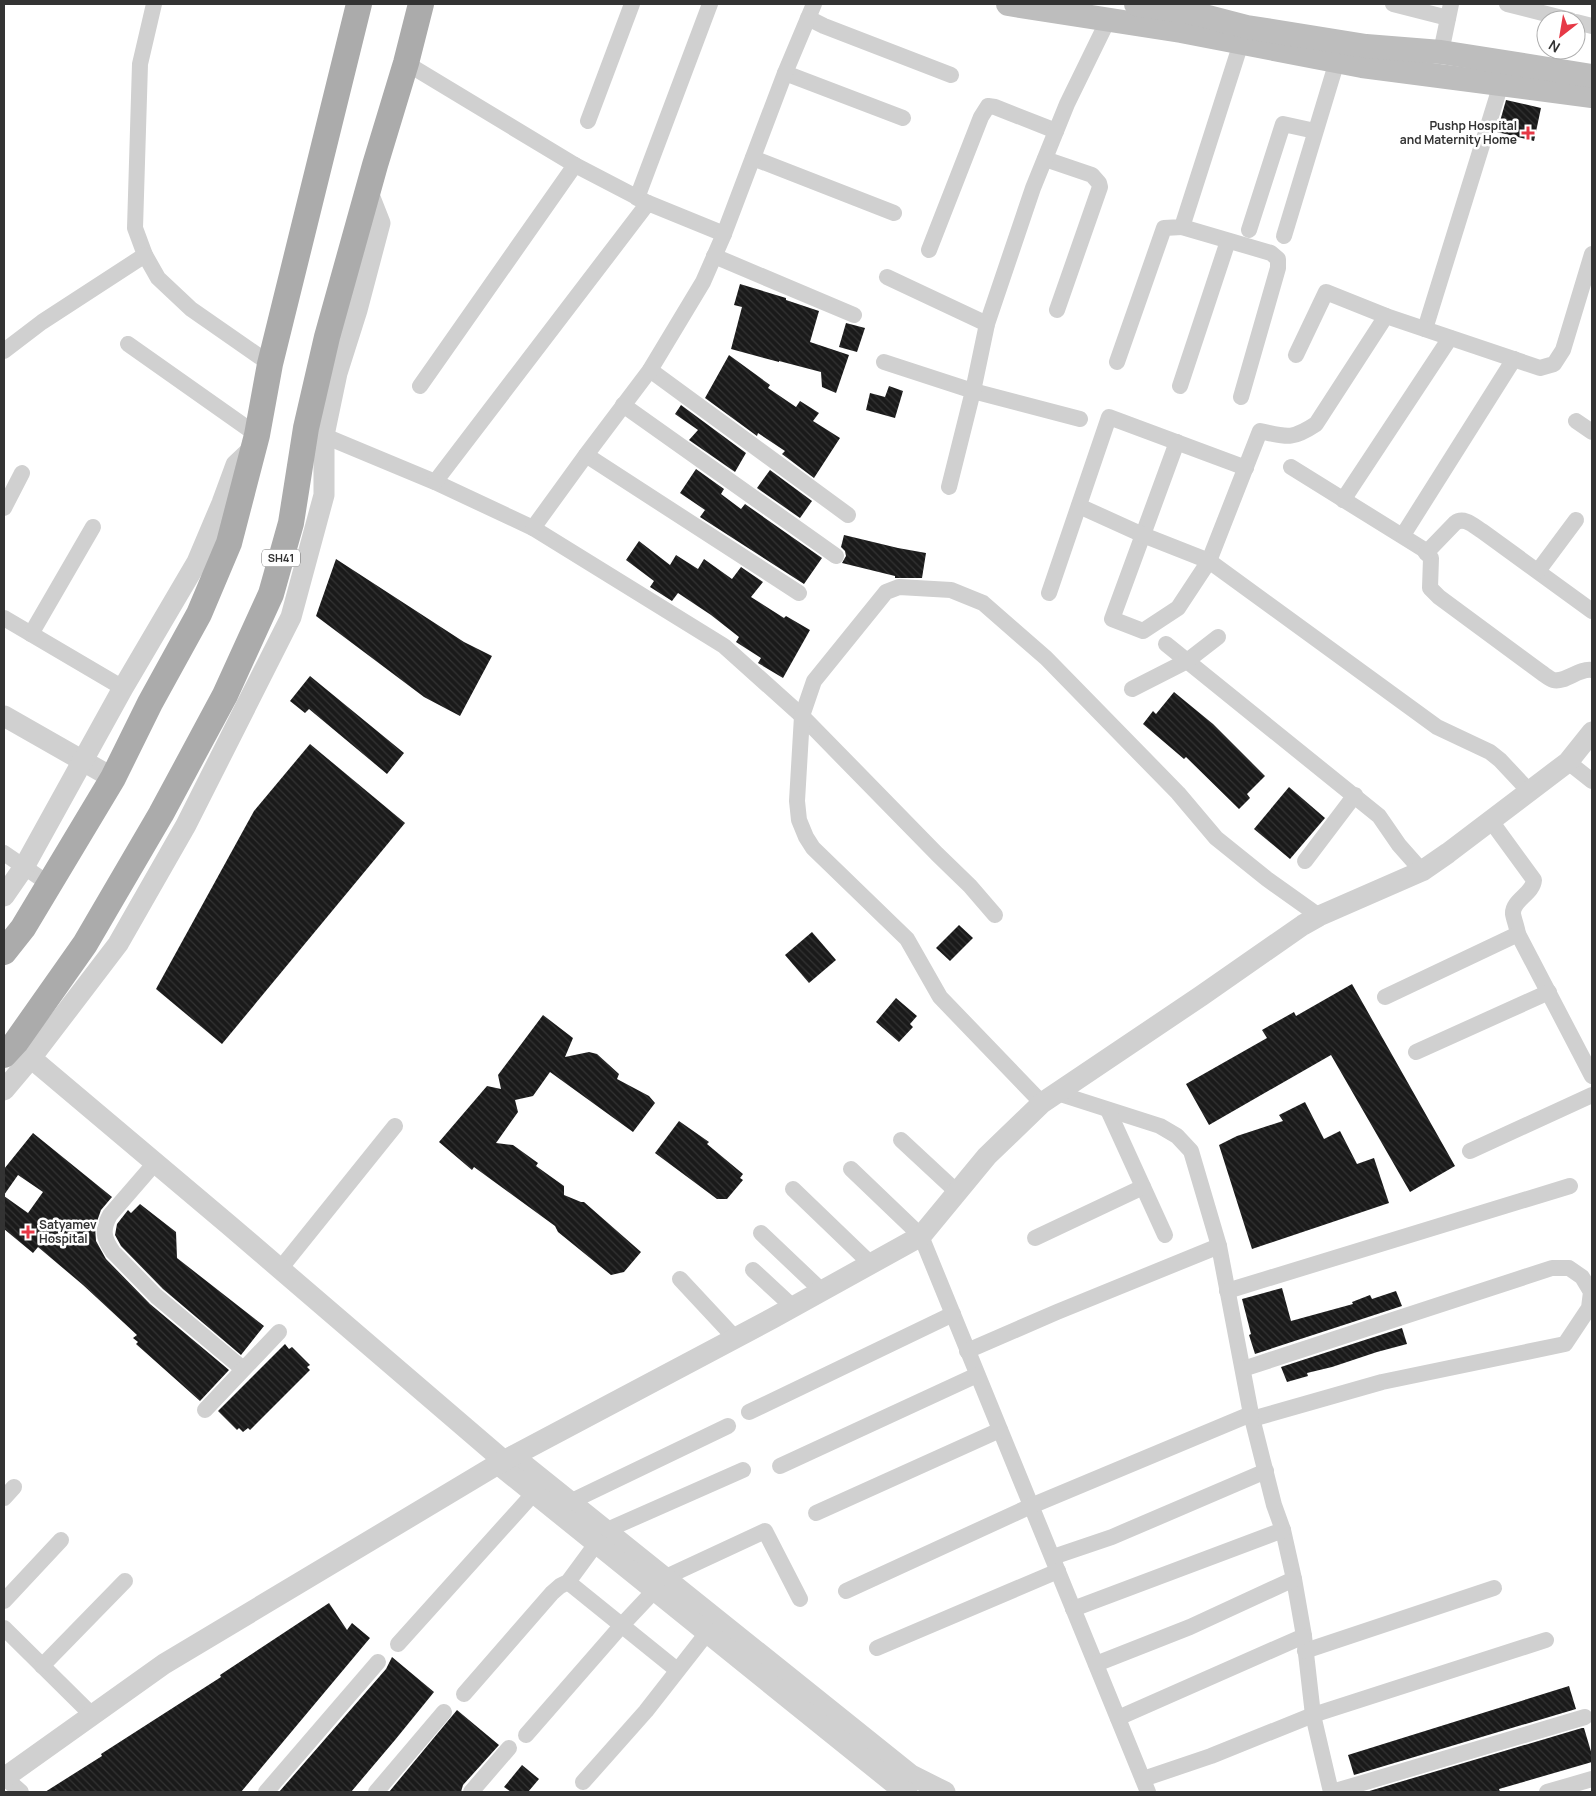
<svg xmlns="http://www.w3.org/2000/svg" width="1596" height="1796" viewBox="0 0 1596 1796" font-family="Manrope,sans-serif">
<defs>
<pattern id="building-back-hatch" width="6" height="6" patternUnits="userSpaceOnUse" patternTransform="scale(1.25)"><rect width="6" height="6" fill="#1a1a1a"/><path d="M-1 5l2 2M0 0l6 6M5-1l2 2" fill="none" stroke="#333"/></pattern>
</defs>
<rect width="100%" height="100%" fill="#fff"/>
<g fill="url(#building-back-hatch)">
<polygon points="1506,100 1541,108 1534,141 1497,132"/>
<polygon points="740,284 786,298 786,300 819,311 810,342 849,355 836,393 822,387 821,372 779,361 779,362 731,349 742,307 734,305"/>
<polygon points="846,323 865,328 857,352 839,347"/>
<polygon points="729,355 770,385 768,388 796,407 800,401 819,413 813,421 840,438 814,478 782,454 785,451 758,433 757,436 705,398"/>
<polygon points="889,386 903,391 895,418 866,410 870,393 885,397"/>
<polygon points="681,405 746,453 735,472 689,440 698,430 675,414"/>
<polygon points="696,469 724,489 721,494 741,509 745,504 822,558 804,584 700,517 705,510 680,493"/>
<polygon points="770,470 812,501 800,518 757,488"/>
<polygon points="844,535 898,548 926,553 922,578 895,578 895,576 842,563 846,556 845,551 841,547"/>
<polygon points="639,541 670,565 676,555 698,569 704,559 732,579 741,567 763,582 751,597 784,618 786,616 810,630 783,678 758,663 761,658 736,642 739,637 711,615 678,593 672,601 650,587 654,581 626,560"/>
<polygon points="336,559 464,642 492,656 460,716 424,697 316,616"/>
<polygon points="310,676 404,753 387,774 309,709 305,713 290,701"/>
<polygon points="1174,692 1213,724 1265,776 1247,794 1250,798 1239,809 1186,757 1184,759 1143,724 1153,711 1156,714"/>
<polygon points="310,744 405,823 222,1044 156,989 254,811"/>
<polygon points="1289,787 1325,818 1290,859 1254,829"/>
<polygon points="959,925 973,938 950,961 936,948"/>
<polygon points="812,932 836,960 809,983 785,955"/>
<polygon points="1352,984 1455,1166 1410,1192 1331,1055 1209,1125 1186,1084 1267,1038 1262,1030 1294,1012 1296,1016"/>
<polygon points="896,998 917,1016 910,1024 913,1027 899,1042 876,1022"/>
<polygon points="543,1015 573,1038 565,1057 589,1052 597,1054 619,1074 617,1079 649,1096 655,1103 633,1132 550,1072 533,1096 515,1100 518,1112 496,1143 513,1145 538,1163 536,1166 564,1186 564,1195 581,1202 584,1202 641,1252 624,1272 611,1275 558,1232 555,1226 474,1167 472,1170 439,1142 487,1086 501,1089 498,1075"/>
<polygon points="1305,1102 1324,1139 1340,1131 1357,1164 1374,1158 1389,1203 1252,1249 1219,1145 1237,1136 1283,1121 1279,1115"/>
<polygon points="679,1121 709,1142 707,1144 743,1174 740,1178 743,1180 727,1199 717,1199 655,1153"/>
<polygon points="33,1133 112,1197 101,1210 95,1227 96,1241 106,1259 150,1304 229,1370 200,1401 136,1344 138,1342 133,1338 137,1335 83,1285 38,1247 33,1253 4,1229 4,1196 28,1213 43,1192 18,1175 4,1195 4,1169"/>
<polygon points="140,1204 176,1232 177,1258 264,1326 241,1355 163,1289 121,1246 115,1235 117,1224 128,1210 131,1213"/>
<polygon points="1282,1288 1291,1321 1353,1304 1352,1302 1370,1295 1372,1299 1396,1291 1402,1306 1255,1354 1249,1335 1251,1334 1242,1299"/>
<polygon points="1402,1328 1407,1344 1377,1352 1332,1367 1307,1373 1308,1376 1287,1382 1281,1367"/>
<polygon points="285,1344 289,1349 292,1347 310,1365 307,1367 310,1370 250,1430 248,1428 243,1432 239,1428 237,1430 218,1411"/>
<polygon points="329,1603 347,1630 352,1623 370,1638 241,1792 45,1792 102,1756 101,1754 221,1677 220,1675"/>
<polygon points="392,1657 434,1692 395,1740 351,1792 279,1792 386,1669"/>
<polygon points="1569,1686 1576,1709 1354,1775 1348,1755"/>
<polygon points="457,1710 499,1745 463,1785 461,1792 389,1792"/>
<polygon points="1582,1728 1584,1728 1592,1755 1592,1762 1499,1789 1500,1792 1366,1792"/>
<polygon points="522,1765 539,1779 528,1792 511,1792 504,1787"/>
</g>
<g fill="none" stroke-linecap="round" stroke-linejoin="round">
<g stroke="#d0d0d0" stroke-width="16">
<polyline points="154,4 140,64 135,228 145,255 158,278 191,309 270,364"/>
<polyline points="1393,4 1448,18"/>
<polyline points="1507,4 1570,20"/>
<polyline points="808,18 824,26 951,75"/>
<polyline points="1576,22 1592,26"/>
<polyline points="1441,52 1451,4"/>
<polyline points="406,63 575,165 648,203"/>
<polyline points="785,73 903,118"/>
<polyline points="588,121 632,4"/>
<polyline points="753,158 894,213"/>
<polyline points="1045,159 1092,175 1099,183 1100,187 1057,310"/>
<polyline points="637,198 710,4"/>
<polyline points="1182,227 1271,253 1278,259 1278,268 1241,397"/>
<polyline points="1249,230 1283,124 1315,131"/>
<polyline points="1284,236 1337,61"/>
<polyline points="929,250 981,117 988,106 995,107 1056,131"/>
<polyline points="714,256 854,315"/>
<polyline points="887,277 987,324"/>
<polyline points="1425,329 1501,84"/>
<polyline points="128,344 257,435"/>
<polyline points="4,351 42,322 145,255"/>
<polyline points="1296,355 1326,292 1386,316"/>
<polyline points="884,362 973,391 1080,419"/>
<polyline points="1117,362 1164,228 1182,227 1241,43"/>
<polyline points="650,370 848,515"/>
<polyline points="420,386 575,165"/>
<polyline points="1180,386 1228,241"/>
<polyline points="623,405 836,556"/>
<polyline points="1576,421 1592,432"/>
<polyline points="315,432 435,482 533,528 724,646 802,716 937,854 970,886 995,915"/>
<path d="M 1177,442 L 1112,619 L 1143,631 L 1178,608 L 1209,561 L 1260,431 C 1287,437 1292,440 1316,424 L 1386,316 L 1540,368 L 1554,364 L 1563,350 L 1592,254"/>
<polyline points="586,455 799,593"/>
<path d="M 1291,467 L 1423,549 L 1431,558 L 1430,588 L 1439,597 L 1542,673 C 1545,675 1550,679 1553,680 C 1566,683 1578,668 1592,670"/>
<polyline points="435,482 648,203 724,234"/>
<polyline points="949,487 973,391 987,324 1033,188 1067,104 1108,20"/>
<polyline points="1343,500 1450,338"/>
<polyline points="1079,506 1143,535 1209,561 1437,727 1490,752 1500,760 1530,792"/>
<polyline points="4,508 22,473"/>
<polyline points="533,528 586,455 650,370 703,282 724,234 785,73 814,4"/>
<polyline points="1403,535 1514,359"/>
<path d="M 1426,553 L 1455,523 C 1464,516 1474,526 1482,531 L 1592,611"/>
<polyline points="1538,571 1576,520"/>
<polyline points="1049,593 1109,417 1246,468"/>
<polyline points="4,618 123,688"/>
<polyline points="31,634 93,527"/>
<polyline points="1166,644 1379,816 1399,845 1422,871"/>
<polyline points="1132,689 1187,661 1218,637"/>
<polyline points="1568,762 1592,781"/>
<path d="M 1491,821 L 1534,880 C 1533,894 1512,900 1513,914 C 1514,920 1517,927 1518,934 L 1592,1076"/>
<polyline points="4,853 49,884"/>
<polyline points="1305,861 1355,795"/>
<polyline points="1385,997 1518,934"/>
<polyline points="1416,1052 1549,992"/>
<polyline points="1057,1093 1160,1126 1177,1136 1191,1151 1219,1246 1251,1414 1274,1505 1283,1530 1294,1579 1304,1636 1313,1715 1331,1792"/>
<polyline points="1042,1103 940,997 907,939 813,848 806,837 799,820 797,801 802,716 814,681 886,592 899,587 951,590 983,603 1046,658 1178,793 1216,838 1267,879 1319,916"/>
<polyline points="1108,1110 1165,1235"/>
<polyline points="901,1140 957,1192"/>
<polyline points="1470,1151 1592,1095"/>
<path d="M 155,1163 L 110,1215 C 102,1229 103,1238 113,1252 L 156,1296 L 243,1369"/>
<polyline points="851,1169 921,1236 1148,1792"/>
<polyline points="793,1189 871,1264"/>
<polyline points="761,1233 822,1291"/>
<polyline points="1035,1238 1143,1187"/>
<polyline points="280,1269 395,1126"/>
<polyline points="753,1270 793,1307"/>
<polyline points="680,1279 735,1338"/>
<polyline points="1227,1291 1570,1186"/>
<polyline points="967,1351 1057,1312 1219,1246"/>
<polyline points="1243,1369 1552,1268 1569,1268 1582,1277 1591,1292 1589,1308 1565,1344 1382,1382 1252,1419"/>
<polyline points="205,1410 279,1332"/>
<polyline points="749,1412 953,1314"/>
<polyline points="780,1466 977,1375"/>
<polyline points="4,1498 14,1487"/>
<polyline points="572,1501 728,1426"/>
<polyline points="816,1513 1000,1430"/>
<polyline points="607,1530 743,1470"/>
<polyline points="1053,1557 1112,1537 1266,1471"/>
<polyline points="666,1577 765,1531 800,1599"/>
<polyline points="568,1582 677,1670"/>
<polyline points="846,1591 1031,1506 1251,1414"/>
<polyline points="4,1601 61,1540"/>
<polyline points="1073,1609 1283,1530"/>
<polyline points="4,1628 92,1715"/>
<polyline points="398,1644 534,1493"/>
<polyline points="877,1648 1058,1571"/>
<polyline points="1305,1651 1494,1588"/>
<polyline points="1096,1664 1190,1627 1294,1579"/>
<polyline points="42,1666 125,1581"/>
<polyline points="464,1694 552,1593 560,1586 568,1582 596,1544"/>
<polyline points="1118,1718 1304,1636"/>
<polyline points="526,1735 622,1625 654,1591"/>
<polyline points="4,1777 21,1792"/>
<polyline points="1143,1779 1211,1756 1313,1715 1546,1640"/>
<polyline points="583,1782 646,1711 707,1633"/>
<polyline points="266,1792 378,1662"/>
<polyline points="376,1792 444,1712"/>
<polyline points="471,1792 509,1748"/>
<polyline points="1332,1792 1585,1717"/>
<polyline points="1547,1792 1592,1779"/>
</g>
<g stroke="#d0d0d0" stroke-width="21">
<polyline points="4,716 113,778"/>
<polyline points="4,896 24,867 123,688 197,562 222,503 236,465 254,448"/>
<polyline points="22,1048 31,1058 229,1225 504,1461"/>
<polyline points="4,1090 31,1058 118,944 186,825 291,617 324,495 324,435 337,373 357,310 380,223 367,190"/>
<polyline points="513,1456 911,1775 945,1792"/>
<polyline points="498,1464 901,1789 907,1792"/>
<polyline points="4,1778 164,1664 498,1464 773,1318 921,1236 987,1156 1042,1103 1201,996 1303,925 1319,916 1422,871 1448,853 1568,762 1592,732"/>
</g>
<g stroke="#bdbdbd" stroke-width="24">
<polyline points="1008,4 1181,31 1362,66 1592,96"/>
<polyline points="1136,4 1185,11 1247,27 1366,46 1441,52 1592,76"/>
</g>
<g stroke="#ababab" stroke-width="26">
<polyline points="4,952 23,928 113,778 150,703 199,614 229,543 257,435 270,364 359,4"/>
<polyline points="4,1055 16,1042 85,944 161,814 225,695 271,594 291,523 306,428 327,337 375,165 406,63 421,4"/>
</g>
</g>
<g fill="#e63946" stroke="#fff" stroke-width="2">
<path d="M1525.5 125.5h5v5h5v5h-5v5h-5v-5h-5v-5h5z"/>
<path d="M25.5 1224.5h5v5h5v5h-5v5h-5v-5h-5v-5h5z"/>
</g>
<g text-anchor="middle" stroke-width="5" stroke-linejoin="round" paint-order="stroke">
<rect fill="#fff" stroke="#707070" stroke-width="1" x="262" y="549.5" width="38" height="17" rx="4"/>
<g font-size="11" font-weight="bold" fill="#333">
<text x="281" y="562">SH41</text>
</g>
<g font-size="12" font-weight="bold" fill="#333" stroke="#fff" text-anchor="end">
<text x="1517" y="130">Pushp Hospital<tspan x="1517" dy="14">and Maternity Home</tspan></text>
<text x="39" y="1229" text-anchor="start">Satyamev<tspan x="39" dy="14">Hospital</tspan></text>
</g>
</g>
<rect width="1596" height="1796" fill="none" stroke="#333333" stroke-width="10"/>
<g transform="translate(1561 35) rotate(211)"><circle r="24" fill="#ffffff" stroke="#adadad"/>
<path d="M0-4L9 19L0 12L-9 19Z" fill="#e63946"/>
<text y="-8" font-size="14" font-weight="bold" text-anchor="middle" fill="#333333">N</text>
</g>
</svg>
